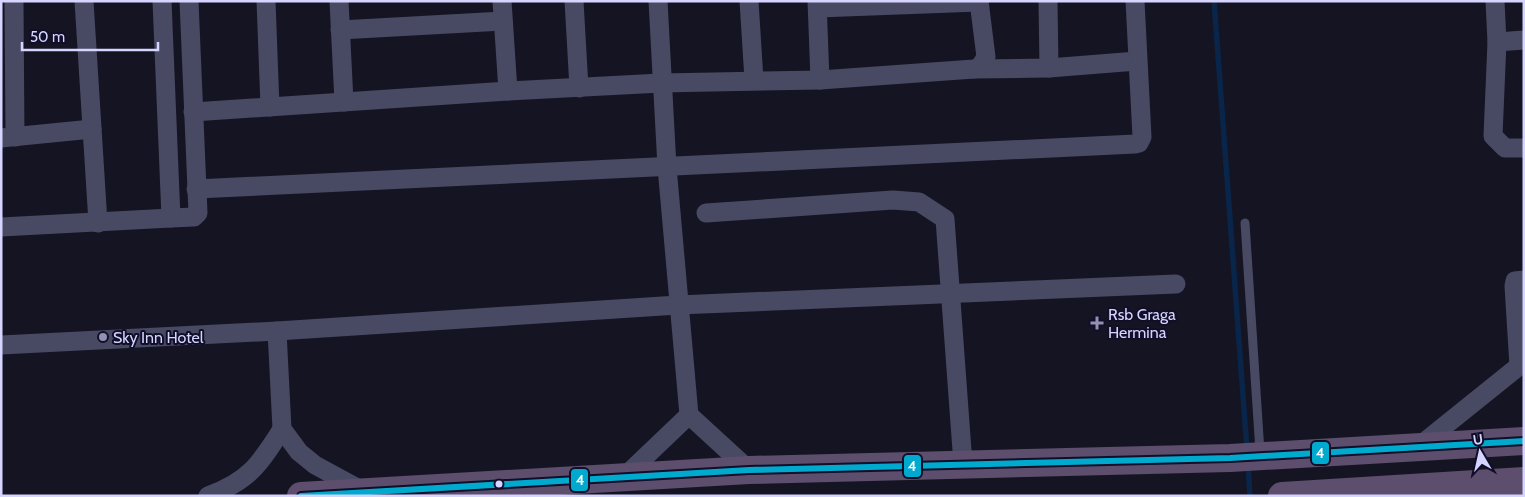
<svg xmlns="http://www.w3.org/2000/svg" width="1525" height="497" viewBox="0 0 1525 497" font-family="Cabin,sans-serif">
<rect width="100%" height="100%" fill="#151422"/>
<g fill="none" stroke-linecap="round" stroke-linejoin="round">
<g stroke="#092549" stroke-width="5.5">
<polyline points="1214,1 1247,450"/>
<polyline points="1248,465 1250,496"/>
</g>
<polyline stroke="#484963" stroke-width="9" points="1245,223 1260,452"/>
<g stroke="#484963" stroke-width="19">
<polyline points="84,1 98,223"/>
<polyline points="266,1 270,107"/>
<polyline points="339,1 344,102"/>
<polyline points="502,1 508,91"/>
<polyline points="574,1 579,88"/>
<polyline points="658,1 667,167 689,415 749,470"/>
<polyline points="749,1 754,80"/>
<polyline points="817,1 820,80"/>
<polyline points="1048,1 1049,68"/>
<polyline points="1495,1 1497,42 1493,136 1505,148 1524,148"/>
<polyline points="14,3 15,137"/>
<polyline points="818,8 979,2"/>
<polyline points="340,30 503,21"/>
<polyline points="1497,42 1524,40"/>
<polyline points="974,69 1049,68 1137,61"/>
<polyline points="193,112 508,91 661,83 820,80 974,69 980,67 986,57 979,1"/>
<polyline points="1,138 92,129"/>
<polyline points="196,189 1135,144 1139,143 1142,137 1135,1"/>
<polyline points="706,213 893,200 919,202 945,219 963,464"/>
<polyline points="171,218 194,217 198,213 189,1"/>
<polyline points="1,227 171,218 162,1"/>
<polyline points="277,331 282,429 299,452 315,465 363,491"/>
<polyline points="1,345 277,331 678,305 1176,284"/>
<polyline points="1519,366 1514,286 1515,281 1524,280"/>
<polyline points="1417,448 1519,366"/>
<polyline points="623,478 689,415"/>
<path d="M 208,496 C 249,481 260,464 282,429"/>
</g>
<g stroke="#5c4e6c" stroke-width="28">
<polyline points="301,496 749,470 1230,458 1524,441"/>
<polyline points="1282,496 1524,481"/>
</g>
<g stroke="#100e28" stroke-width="10">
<polyline id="bus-1" points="301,496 749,470 1230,458 1524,441"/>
</g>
<use href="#bus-1" stroke="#00a9ce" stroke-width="6"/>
</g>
<g fill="#9291b2" stroke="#100e28" stroke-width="2">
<path d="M1094.5 315.5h5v5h5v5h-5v5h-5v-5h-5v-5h5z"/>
<circle cx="103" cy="337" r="5"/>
</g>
<circle fill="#d6d5ff" stroke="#100e28" stroke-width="2" cx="499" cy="484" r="4.5"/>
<g text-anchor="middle" stroke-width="4" stroke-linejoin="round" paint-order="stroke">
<g font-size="16" fill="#d6d5ff" stroke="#100e28" text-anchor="start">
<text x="1108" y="320">Rsb Graga<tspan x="1108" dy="18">Hermina</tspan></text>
<text x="113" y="343">Sky Inn Hotel</text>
</g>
</g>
<g stroke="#100e28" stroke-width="2">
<rect x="1311" y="441" width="19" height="24" rx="5" fill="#00a9ce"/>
<rect x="903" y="454" width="19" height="24" rx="5" fill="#00a9ce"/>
<rect x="570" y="468" width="19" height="24" rx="5" fill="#00a9ce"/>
</g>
<g font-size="14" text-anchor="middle" font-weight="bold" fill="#fff">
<text x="1320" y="458">4</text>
<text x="912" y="471">4</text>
<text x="580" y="485">4</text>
</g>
<rect width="1525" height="497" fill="none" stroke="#d6d5ff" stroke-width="5"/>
<g transform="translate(1480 452) rotate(351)" stroke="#100e28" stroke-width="4" paint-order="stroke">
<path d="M0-4L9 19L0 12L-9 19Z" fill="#d6d5ff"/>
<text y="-8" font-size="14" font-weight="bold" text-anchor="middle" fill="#d6d5ff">U</text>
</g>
<path d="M22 42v8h136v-8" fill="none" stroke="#d6d5ff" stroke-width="2.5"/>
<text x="30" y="42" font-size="15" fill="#d6d5ff" stroke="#100e28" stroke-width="4" paint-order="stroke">50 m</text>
</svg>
